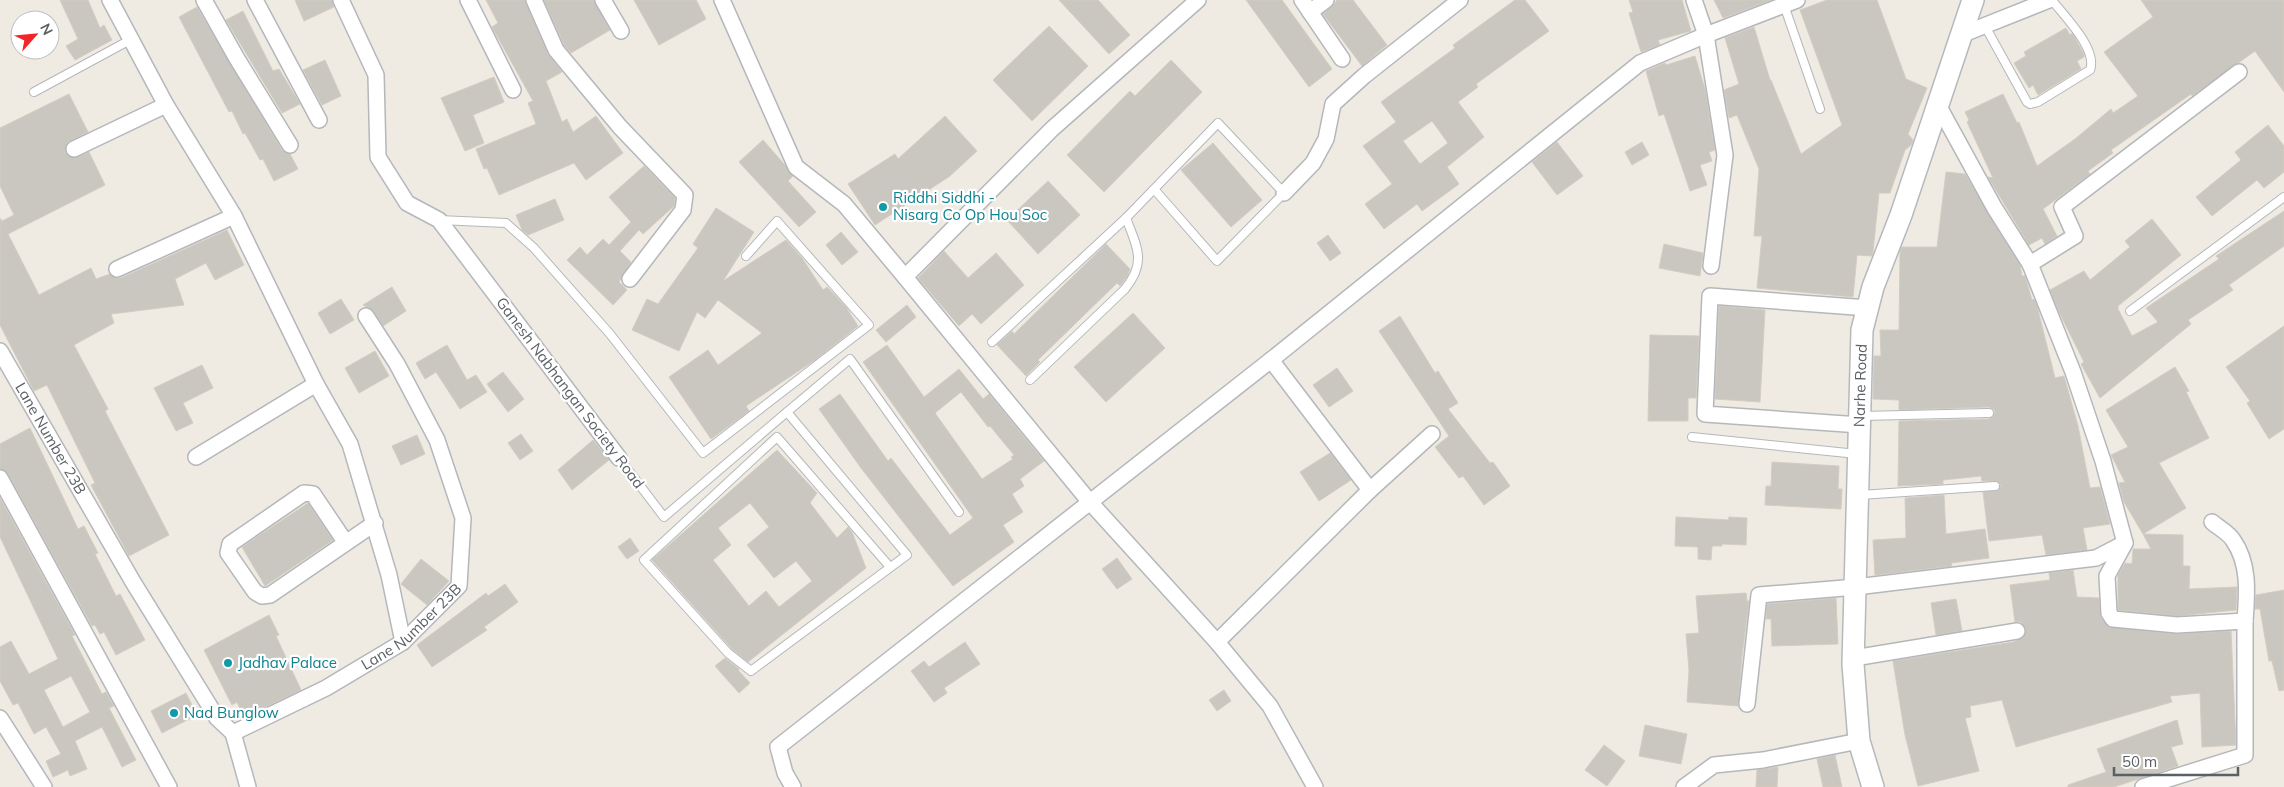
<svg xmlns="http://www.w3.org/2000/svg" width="2284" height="787" viewBox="0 0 2284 787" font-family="Mulish,sans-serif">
<rect width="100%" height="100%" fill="#efebe3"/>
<g fill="#cac6c0" stroke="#d4cdc1" fill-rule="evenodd">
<polygon points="60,0 88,0 100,28 104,25 112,40 75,60 66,46 78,39"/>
<polygon points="295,0 332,0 334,7 304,21"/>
<polygon points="486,0 525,0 548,54 562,72 546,81 562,122 567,119 573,132 596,116 623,153 586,180 574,163 499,195 487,168 484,169 476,149 536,124 528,103 533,101 492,27 498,23"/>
<polygon points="544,0 594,0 610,30 571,53 564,45"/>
<polygon points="634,0 696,0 706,19 659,45"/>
<polygon points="1059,0 1098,0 1130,35 1109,54"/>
<polygon points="1246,0 1282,0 1332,69 1309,87"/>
<polygon points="1337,0 1353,0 1387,45 1362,66 1323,14 1332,7"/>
<path d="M 1515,0 L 1525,0 L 1549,31 L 1476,84 L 1478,87 L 1458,102 L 1484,137 L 1447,167 L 1459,184 L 1422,211 L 1417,204 L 1384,229 L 1365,204 L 1392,184 L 1363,146 L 1396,122 L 1381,102 L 1455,48 L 1453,45 ZM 1432,121 L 1448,143 L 1420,164 L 1403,141 Z"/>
<polygon points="1629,0 1682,0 1691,31 1658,40 1660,45 1641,52 1629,13 1633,12"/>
<polygon points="1714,0 1771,0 1723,18"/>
<polygon points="1827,0 1877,0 1906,79 1927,88 1908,134 1913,140 1911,145 1905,150 1890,193 1879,193 1873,252 1872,256 1857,255 1853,297 1757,288 1762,236 1754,236 1759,169 1737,115 1729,118 1724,90 1739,84 1725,38 1754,27 1770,80 1771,80 1801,154 1842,125 1800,10"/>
<polygon points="2141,0 2284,0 2284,92 2255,51 2192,96 2191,94 2111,150 2113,153 2088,171 2090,174 2043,209 2057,236 2045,244 2042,238 2029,245 1988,177 1993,178 1967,122 1969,120 1965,112 2003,94 2017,123 2019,122 2037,166 2075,139 2111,109 2113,113 2138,96 2104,52 2153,17"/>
<polygon points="197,7 282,150 290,154 298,169 274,181 263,159 260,160 245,133 243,134 232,111 229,112 179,17"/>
<polygon points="243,11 273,71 279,69 300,104 282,113 226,20"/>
<polygon points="1049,26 1088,66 1032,121 993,80"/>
<polygon points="2066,28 2070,35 2072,33 2074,36 2084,54 2084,57 2077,61 2081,69 2038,95 2033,85 2029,88 2014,63 2026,56 2024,52"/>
<polygon points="1695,56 1705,89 1715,150 1709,152 1712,161 1700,165 1707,185 1690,191 1664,114 1659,116 1646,71 1665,63 1666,65"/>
<polygon points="325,60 341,96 322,105 303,70"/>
<polygon points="1171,60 1202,92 1104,192 1067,155 1130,91 1135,96"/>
<polygon points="494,77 504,102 473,115 484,143 465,151 441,98"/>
<polygon points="69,94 88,132 67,143 65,153 74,158 89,152 105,185 8,234 39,295 91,268 96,279 110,274 116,278 121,278 227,230 244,265 215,280 206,263 175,279 184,305 111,314 114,323 74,345 108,409 105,411 169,535 129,556 91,485 95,483 47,385 34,391 0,325 0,218 2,221 14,215 0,186 0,128"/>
<polygon points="945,116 977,151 950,176 875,225 848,184 895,154 898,159"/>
<polygon points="2268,125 2284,146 2284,172 2264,188 2257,180 2212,216 2196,197 2241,160 2235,152"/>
<polygon points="763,140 784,164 793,176 788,181 816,212 799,227 739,162"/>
<polygon points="1557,142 1583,176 1557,195 1532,162"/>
<polygon points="1642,142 1649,155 1632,165 1625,152"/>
<polygon points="1213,143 1262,200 1231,227 1181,170"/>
<polygon points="644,166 675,198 674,206 643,234 639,230 620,251 631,262 619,282 627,290 613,305 567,260 580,247 587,255 603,239 609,245 631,222 609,197"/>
<polygon points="1946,172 1965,174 2020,265 2022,276 2025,276 2032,300 2034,299 2037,306 2055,378 2064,376 2078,426 2090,488 2100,487 2110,524 2083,528 2087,550 2046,555 2042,535 1989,541 1983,492 1998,490 2001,485 1997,481 1982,481 1981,476 1943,480 1943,484 1898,486 1899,421 1989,419 1995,413 1994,410 1989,407 1899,410 1899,400 1873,399 1874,356 1881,356 1880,330 1899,330 1900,251 1902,247 1937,247"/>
<polygon points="1048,181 1080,215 1038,254 1007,220"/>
<polygon points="555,199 564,220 528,235 522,230 516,215"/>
<polygon points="716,208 754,232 723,281 786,240 802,258 823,290 827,287 846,307 858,326 815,360 746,406 749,411 711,439 669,377 708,350 718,365 762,333 718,300 705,318 697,312 679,351 632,330 647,299 658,304 698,248 693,244"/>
<polygon points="2284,211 2284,246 2229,285 2233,290 2188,320 2191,324 2100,398 2081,364 2084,362 2060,314 2050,290 2084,271 2090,280 2130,247 2125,241 2152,219 2181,255 2118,306 2118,309 2132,336 2158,322 2146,308 2219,259 2216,256"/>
<polygon points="841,232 858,252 842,265 826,245"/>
<polygon points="1328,235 1341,253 1330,261 1317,243"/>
<polygon points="1106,244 1130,269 1127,277 1120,286 1117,283 1038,360 1040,362 1026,376 997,345 1012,331 1014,334"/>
<polygon points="1664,244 1703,253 1700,276 1659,268"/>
<polygon points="944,251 968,278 996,253 1024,285 981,324 972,314 959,326 918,278"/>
<polygon points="392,287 406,311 383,326 374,311 363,305"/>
<polygon points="341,299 354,320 330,334 318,313"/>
<polygon points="907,305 916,317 886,342 876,330"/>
<polygon points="1719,306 1765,310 1760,402 1715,399"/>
<polygon points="1133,313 1165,348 1106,402 1074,367"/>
<polygon points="1400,316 1435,373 1438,371 1458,403 1448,409 1490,463 1493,462 1510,486 1484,505 1463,476 1459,478 1435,447 1449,436 1379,331"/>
<polygon points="2284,326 2284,429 2269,439 2247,403 2250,401 2226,367"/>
<polygon points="1650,335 1699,336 1696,398 1688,398 1688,421 1648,421"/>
<polygon points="447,345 467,380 476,375 487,392 460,409 436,372 425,379 416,363"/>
<path d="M 887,345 L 924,397 L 959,369 L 983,399 L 989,394 L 1044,461 L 1020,479 L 1024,486 L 1012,494 L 1023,512 L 1003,525 L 1014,542 L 953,586 L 861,468 L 819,409 L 840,394 L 888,461 L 891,458 L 950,535 L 973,518 L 863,362 ZM 961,392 L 988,427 L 990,426 L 1014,455 L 1011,457 L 1013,459 L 982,479 L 935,413 Z"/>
<polygon points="375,351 389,376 359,393 345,368"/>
<polygon points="202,365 213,388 183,403 193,423 176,431 154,388"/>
<polygon points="2175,367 2189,391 2186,392 2209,438 2159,463 2186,508 2143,534 2124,502 2119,483 2125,482 2111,455 2128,447 2106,410"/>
<polygon points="1337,368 1353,391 1329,407 1313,385"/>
<polygon points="503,372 524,399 508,412 487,384"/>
<polygon points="30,428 78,529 84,526 98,553 95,554 116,596 120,594 145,640 116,655 104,632 100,634 95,625 92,626 8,474 0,469 0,444"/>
<polygon points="521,434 533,451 520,460 508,443"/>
<polygon points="417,435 425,454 401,465 392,446"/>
<polygon points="593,440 609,460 572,490 558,470"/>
<path d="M 777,450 L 817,493 L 810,503 L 837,538 L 848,527 L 852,532 L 866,568 L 748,662 L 732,649 L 652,560 ZM 750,503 L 769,527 L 747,545 L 774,578 L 796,561 L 812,581 L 779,607 L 766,591 L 749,606 L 713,560 L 731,545 L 718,528 Z"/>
<polygon points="1330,453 1351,480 1319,501 1300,472"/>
<polygon points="1772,462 1839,466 1838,489 1842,489 1841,509 1765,505 1766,486 1771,486"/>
<polygon points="1944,495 1946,534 1985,529 1989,558 1951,563 1952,566 1875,575 1873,540 1906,538 1905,498"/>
<path d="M 0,498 L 75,635 L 72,636 L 102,694 L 106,692 L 114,706 L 109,708 L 136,760 L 122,767 L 102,727 L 75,741 L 87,769 L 70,776 L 68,770 L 53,777 L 46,761 L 61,754 L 46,727 L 34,734 L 18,703 L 13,705 L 0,681 L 0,647 L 11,641 L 29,674 L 58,659 L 0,537 ZM 71,676 L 90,712 L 63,727 L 44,690 Z"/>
<polygon points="308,503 333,540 265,586 242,547"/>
<polygon points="1676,517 1728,520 1729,517 1747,518 1746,545 1722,544 1722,546 1712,546 1711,560 1698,559 1698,547 1675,546"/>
<polygon points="2143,534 2183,535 2183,566 2190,566 2189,589 2237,587 2236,610 2177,616 2118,610 2118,575 2125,563 2132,564 2133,549 2151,549"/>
<polygon points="630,538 639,551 627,559 618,547"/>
<polygon points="1117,558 1132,579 1117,589 1102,569"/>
<polygon points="421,559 449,581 427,605 401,584"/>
<polygon points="2073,570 2077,597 2099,598 2101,618 2109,627 2176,634 2231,631 2236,745 2202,747 2200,693 2170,696 2172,702 2016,747 2002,700 1970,706 1971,717 1965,718 1979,771 1918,786 1905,735 1893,661 2013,642 2023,638 2026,629 2021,622 2015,622 2010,585 2050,580 2049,573"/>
<polygon points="505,584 518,602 484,627 487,630 432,667 417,645 486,593 488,596"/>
<polygon points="2284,590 2284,690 2279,691 2272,661 2269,661 2260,609 2255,609 2256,595"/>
<polygon points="1746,593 1747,601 1749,601 1742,656 1738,706 1687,702 1689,670 1686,634 1699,633 1696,596"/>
<polygon points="1836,598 1838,644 1772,646 1771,619 1766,619 1767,604"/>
<polygon points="1956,599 1962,631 1936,635 1931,603"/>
<polygon points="269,615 279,635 276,636 301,690 244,717 237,702 232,705 204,650"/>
<polygon points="965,642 980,664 944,688 947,693 934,702 911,671 924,661 929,667"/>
<polygon points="725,658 739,669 738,670 750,683 739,693 715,666"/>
<polygon points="1224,690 1231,701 1217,711 1209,700"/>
<polygon points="186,693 197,715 162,733 151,711"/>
<polygon points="2177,720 2183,744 2171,747 2178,766 2114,787 2068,787 2068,785 2106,772 2097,749"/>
<polygon points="1645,725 1687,734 1681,764 1639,756"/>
<polygon points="1604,745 1625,761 1607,786 1585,770"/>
<polygon points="1835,755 1842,787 1823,787 1817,759"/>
<polygon points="1778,767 1777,787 1756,787 1757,770"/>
</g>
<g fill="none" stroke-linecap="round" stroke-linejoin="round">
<g stroke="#b4b7bb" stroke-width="10">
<g id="lane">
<polyline points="1784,5 1820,109"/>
<path d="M 1985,26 L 2027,102 L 2030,104 L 2038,102 L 2090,70 C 2098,49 2064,16 2052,0"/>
<polyline points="34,92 130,40"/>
<polyline points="439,220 506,223 534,248 610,334 703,453 869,325 777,221 746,256"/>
<polyline points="2130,311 2284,197"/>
<polyline points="992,342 1126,218 1218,123 1284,193 1217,261 1154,189"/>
<path d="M 1030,380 L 1125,289 C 1147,262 1137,247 1126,218"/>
<polyline points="787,412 850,359 959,512"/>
<polyline points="1862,416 1989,413"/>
<polyline points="1692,437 1857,454"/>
<polyline points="619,458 664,517 787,412 907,555 751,671 728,653 644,560 777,437 890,567"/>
<polyline points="1860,495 1995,486"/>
</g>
</g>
<g stroke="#b4b7bb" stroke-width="18">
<g id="street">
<polyline points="110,0 166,105 234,216 316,384 350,444 389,575 403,642"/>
<polyline points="204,0 236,57 290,145"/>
<polyline points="255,0 319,120"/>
<polyline points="341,0 376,75 378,157 407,203 439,220 619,458"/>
<polyline points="468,0 513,90"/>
<polyline points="534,0 556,50 620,127 685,195 683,210 630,279"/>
<polyline points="603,0 621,31"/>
<polyline points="722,0 796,167 844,204 905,277 1052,129 1198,0"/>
<polyline points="1302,0 1342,59"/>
<polyline points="1694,0 1706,35 1725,155 1711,266"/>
<polyline points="1310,12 1326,0"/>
<polyline points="1961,35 2049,0"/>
<polyline points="1937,103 1994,207 2030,264 2073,372 2103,461 2125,543 2107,576 2109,613 2113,619 2177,625 2245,621 2245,755 2143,787"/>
<polyline points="74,149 166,105"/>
<polyline points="1284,193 1313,163 1326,139 1333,104 1364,76 1460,0"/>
<polyline points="2030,264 2075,236 2062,207 2239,72"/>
<polyline points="117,269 234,216"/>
<polyline points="905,277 1089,501 1217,642 1270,706 1315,787"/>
<path id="s1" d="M 0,351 L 133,582 L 217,718 L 233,733"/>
<polyline points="1271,360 1370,490"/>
<polyline points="1860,425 1705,414 1710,296 1868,308"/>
<polyline points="196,457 316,384"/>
<polyline points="0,478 169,787"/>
<path d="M 2212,522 C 2219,528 2229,533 2233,540 C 2250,564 2247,594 2245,621"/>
<polyline points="346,543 313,494 304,493 230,544 228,553 255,592 262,596 270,595 375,523"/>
<polyline points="1217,642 1370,490 1432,434"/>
<polyline points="1854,658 2017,631"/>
<polyline points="1747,704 1759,595 1856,587 2096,558 2125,543"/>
<polyline points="0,718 44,787"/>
<path id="s2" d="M 233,733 L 326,688 L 403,642 L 459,586 L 463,518 L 437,440 L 397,364 L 366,316"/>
<polyline points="233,733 248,787"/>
<polyline points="793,787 785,773 778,747 1271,360 1640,63 1706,35 1797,0"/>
<polyline points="1684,787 1714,765 1763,760 1859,741"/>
</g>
</g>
<g stroke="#b5b9be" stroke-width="24">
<g id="secondary">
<path id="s3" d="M 1873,787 L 1859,741 L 1853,664 L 1862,330 L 1873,287 L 1901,215 L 1973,0"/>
</g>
</g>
<use href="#lane" stroke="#fff" stroke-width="8"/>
<use href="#street" stroke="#fff" stroke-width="15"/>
<use href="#secondary" stroke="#fff" stroke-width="21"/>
</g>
<g fill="#0f9aa8" stroke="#fff" stroke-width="2">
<circle cx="883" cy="207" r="5"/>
<circle cx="228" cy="663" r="5"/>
<circle cx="174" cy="713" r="5"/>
</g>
<g text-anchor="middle" stroke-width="4.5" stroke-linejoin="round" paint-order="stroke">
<g font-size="15" fill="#0d838f" stroke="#fff" text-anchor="start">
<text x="893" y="203">Riddhi Siddhi -<tspan x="893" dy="17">Nisarg Co Op Hou Soc</tspan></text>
<text x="238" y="668">Jadhav Palace</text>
<text x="184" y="718">Nad Bunglow</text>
</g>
<g font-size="15" fill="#5b6065" stroke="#fff">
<text dy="5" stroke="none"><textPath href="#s3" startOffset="404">Narhe Road</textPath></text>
<text transform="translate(570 393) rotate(53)" y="5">Ganesh Nabhangan Society Road</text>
<text dy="5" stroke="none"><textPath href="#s1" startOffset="101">Lane Number 23B</textPath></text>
<text dy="5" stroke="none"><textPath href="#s2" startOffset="209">Lane Number 23B</textPath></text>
</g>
</g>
<g transform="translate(35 35) rotate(63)"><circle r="24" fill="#ffffff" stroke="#bdbfc1"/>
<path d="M0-4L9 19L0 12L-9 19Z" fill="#f22628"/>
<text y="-8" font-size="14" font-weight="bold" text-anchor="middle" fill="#5b6065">N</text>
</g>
<path d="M2114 767v8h124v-8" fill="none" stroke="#5b6065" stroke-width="2.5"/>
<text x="2122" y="767" font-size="15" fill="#5b6065" stroke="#ffffff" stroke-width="4" paint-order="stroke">50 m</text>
</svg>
